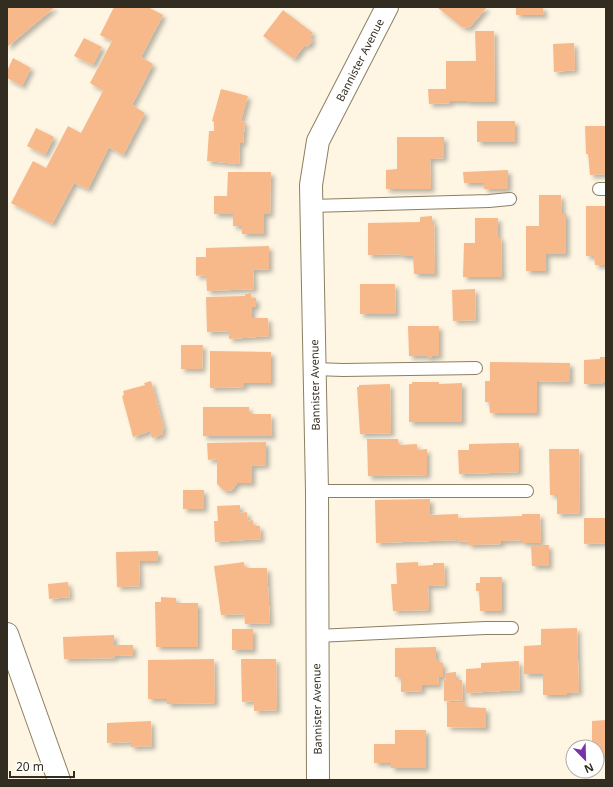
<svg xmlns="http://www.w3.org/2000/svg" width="613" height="787" viewBox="0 0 613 787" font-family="'Noto Sans',sans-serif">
<defs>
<filter id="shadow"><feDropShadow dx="3.5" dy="3.5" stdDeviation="2" flood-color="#0004"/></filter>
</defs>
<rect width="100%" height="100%" fill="#fef5e2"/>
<g fill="#f7b98a" filter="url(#shadow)">
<polygon points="7,7 55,7 7,47"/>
<polygon points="114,7 148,7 163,15 141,57 153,64 132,105 145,113 123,155 109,147 88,189 74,183 52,224 11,203 33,161 46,168 68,126 81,133 103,91 90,83 112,41 100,35"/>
<polygon points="439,7 487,7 469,28 462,27 438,8"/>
<polygon points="516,7 543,7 544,15 516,15"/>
<polygon points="283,10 313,33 310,37 313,40 307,47 305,45 294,59 263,36"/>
<polygon points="475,31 494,31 495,102 467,102 467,101 450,101 450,103 429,104 428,89 446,89 446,61 476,61"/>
<polygon points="84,38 102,47 93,65 74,56"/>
<polygon points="574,43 575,70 554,72 553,44"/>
<polygon points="13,58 31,68 22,86 7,78 7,71"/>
<polygon points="221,89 248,96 241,121 245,122 243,143 240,143 239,164 207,161 209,131 214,131 214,122 212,121"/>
<rect x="477" y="121" width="38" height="21"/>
<polygon points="585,126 606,126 606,174 590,175 588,154 586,154"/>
<polygon points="36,128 54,137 45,155 27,146"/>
<polygon points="397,137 444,137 444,158 430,159 431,189 386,189 386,170 397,169"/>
<polygon points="508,170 508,189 484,189 484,183 464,183 463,172"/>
<polygon points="228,172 271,172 270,214 264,214 264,234 242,234 242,226 233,226 233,214 214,214 214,196 227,196"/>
<polygon points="539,195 561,195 562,213 566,213 566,254 546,254 546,271 526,271 526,226 539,226"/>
<polygon points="586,206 606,206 606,265 595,265 594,256 586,256"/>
<polygon points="432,216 432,222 434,222 435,274 414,274 413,256 401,256 402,254 368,255 368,223 420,222 420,217"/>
<polygon points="475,218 498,218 498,237 501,237 502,277 463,277 464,243 475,243"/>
<polygon points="269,246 269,269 253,270 254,289 207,291 206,275 196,276 196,257 206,257 206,248"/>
<polygon points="360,284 395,284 396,314 360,314"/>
<polygon points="475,289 476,320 453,321 452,290"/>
<polygon points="251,293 251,298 256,298 256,307 252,307 252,318 268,318 269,336 229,339 229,331 207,332 206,297 245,296 245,294"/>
<polygon points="408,326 439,326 439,356 432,356 432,358 427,358 427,356 409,356"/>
<polygon points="181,345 203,345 202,369 181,369"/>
<polygon points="210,351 271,352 271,383 244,383 244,387 210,388"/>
<polygon points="600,357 605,357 606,380 601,384 584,384 584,360 600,359"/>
<polygon points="490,362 570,363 570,382 537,381 537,413 490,413 489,402 485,402 485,381 490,381"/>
<polygon points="151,381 164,429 162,430 163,434 152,438 150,431 133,437 122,396 124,395 123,391 145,385 144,383"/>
<polygon points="412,382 439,382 439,384 462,383 462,422 409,422 409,384 412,384"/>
<polygon points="390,384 391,433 360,434 357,387 359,387 359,385"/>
<polygon points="203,407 249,407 249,414 271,414 272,436 203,436"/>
<polygon points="367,439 398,439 399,445 417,444 417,450 427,449 427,475 368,476"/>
<polygon points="266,442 266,465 252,466 252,483 237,483 232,490 227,491 223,490 217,484 217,459 208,460 207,443"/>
<polygon points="519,443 519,472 459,474 458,450 469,450 469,444"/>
<polygon points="549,449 579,449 580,513 557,514 557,495 550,495"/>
<rect x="183" y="490" width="21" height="19"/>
<polygon points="430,499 430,515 458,514 458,518 522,516 522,514 540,514 541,543 522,543 522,540 501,541 501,544 468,545 468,541 457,542 457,540 376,543 375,500"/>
<polygon points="240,505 240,513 247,512 248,521 253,520 253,526 260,526 261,539 215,542 214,521 218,521 217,506"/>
<polygon points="584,518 606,518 606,543 584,544"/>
<polygon points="531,545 549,545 549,566 532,566"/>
<polygon points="158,551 158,561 139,561 140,586 117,587 116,552"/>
<polygon points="244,562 245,568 267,568 270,623 245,624 244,614 221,615 214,566"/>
<polygon points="418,562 418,566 433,565 433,563 444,563 445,585 428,586 429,610 393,611 391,584 397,584 396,563"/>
<polygon points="480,577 502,577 502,611 480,611 479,591 476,591 476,583 480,583"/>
<polygon points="68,582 70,597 49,599 48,584"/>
<polygon points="161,597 176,598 176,603 198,603 198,647 156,647 155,602 161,602"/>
<polygon points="577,628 579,692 567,693 567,695 543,695 543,674 524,674 524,646 541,645 541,629"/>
<rect x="232" y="629" width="21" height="21"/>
<polygon points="114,635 114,645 133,645 133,655 114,656 115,658 64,659 63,637"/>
<polygon points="436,647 436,659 439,659 439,663 443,663 443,677 438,677 439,685 422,685 422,691 401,692 401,677 395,677 395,648"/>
<polygon points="214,659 215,703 167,704 167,699 148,699 148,660"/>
<polygon points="241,659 276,659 277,710 254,711 254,701 242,702"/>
<polygon points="519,661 520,690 466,693 466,669 481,668 481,663"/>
<polygon points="456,672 456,680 462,680 463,700 444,701 444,680 446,680 446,673"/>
<polygon points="447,702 465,702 465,707 486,708 486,728 447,727"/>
<polygon points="606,720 606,756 604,756 604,755 597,755 597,747 592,747 592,721"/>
<polygon points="151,721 152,746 131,747 131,742 107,743 107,723"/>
<polygon points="395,730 426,730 426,768 391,768 391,763 374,763 374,744 395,744"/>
</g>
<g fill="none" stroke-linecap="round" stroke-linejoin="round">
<g stroke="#8d7f63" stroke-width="14">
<g id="lane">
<polyline points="599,189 606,189"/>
<polyline points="311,206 489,201 510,199"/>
<polyline points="314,369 343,370 476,368"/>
<polyline points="317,491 527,491"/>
<polyline points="317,636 485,628 512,628"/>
</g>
</g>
<g stroke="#8d7f63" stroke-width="24">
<g id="street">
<polyline points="7,634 59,780"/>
<polyline points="318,780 317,491 311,185 318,141 387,7"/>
</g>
</g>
<use href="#lane" stroke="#fff" stroke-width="12"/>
<use href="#street" stroke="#fff" stroke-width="22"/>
</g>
<g text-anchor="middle" stroke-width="4" stroke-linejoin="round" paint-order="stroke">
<g font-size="11" fill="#332d21" stroke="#fff">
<text transform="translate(360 60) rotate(-63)" y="4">Bannister Avenue</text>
<text transform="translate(315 385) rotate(-91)" y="4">Bannister Avenue</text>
<text transform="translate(317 709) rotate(-91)" y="4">Bannister Avenue</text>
</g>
</g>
<rect width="613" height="787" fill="none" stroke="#332d21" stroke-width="16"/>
<g transform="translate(585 759) rotate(157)"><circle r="19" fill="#ffffff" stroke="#adaba6"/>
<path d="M0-3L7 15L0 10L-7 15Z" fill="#7933a6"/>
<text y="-6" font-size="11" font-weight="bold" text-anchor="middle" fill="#332d21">N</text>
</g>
<path d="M10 771v6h64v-6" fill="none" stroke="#332d21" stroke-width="2"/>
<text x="16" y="771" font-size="12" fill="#332d21" stroke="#ffffff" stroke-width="3" paint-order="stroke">20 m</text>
</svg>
